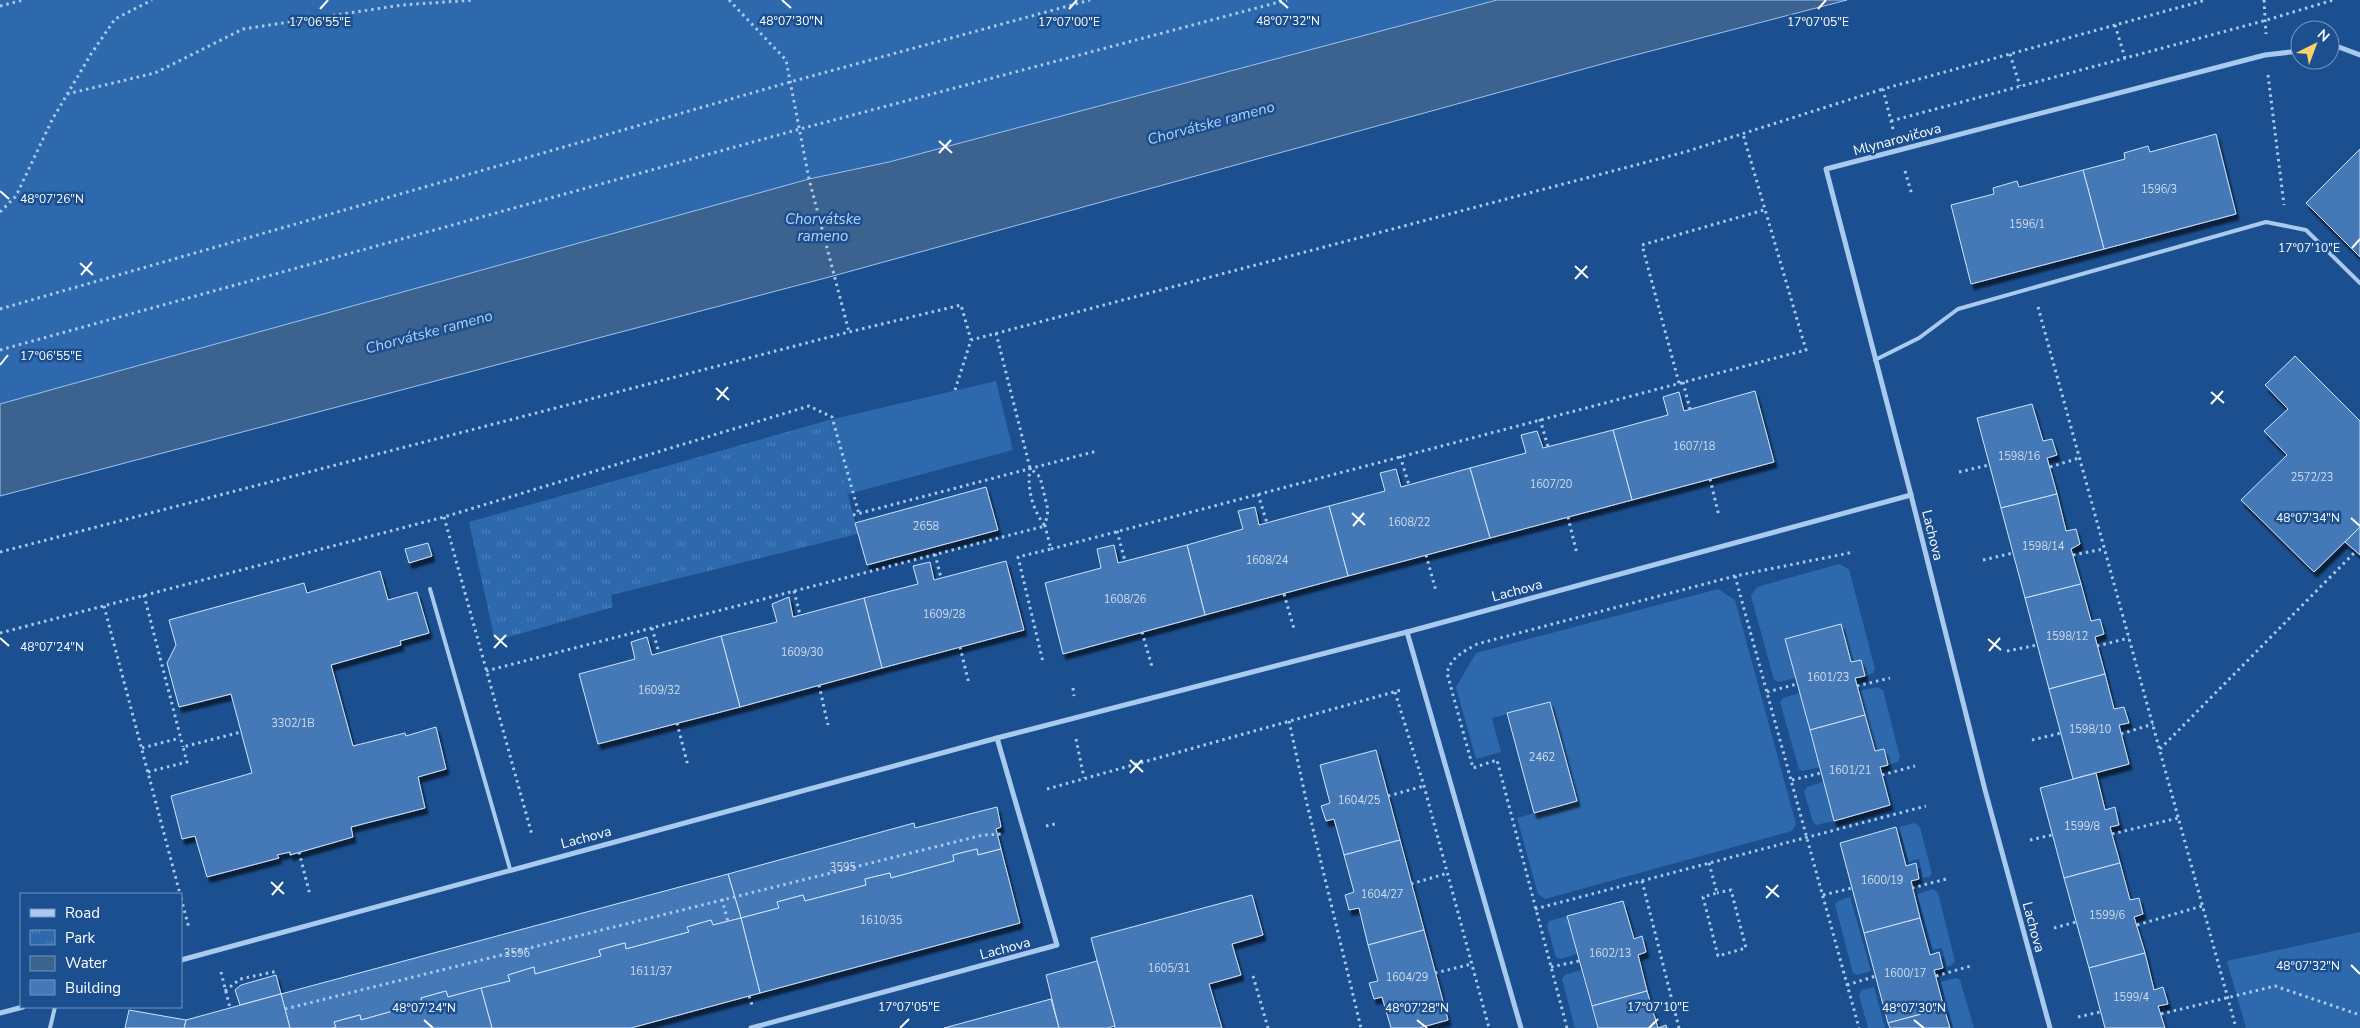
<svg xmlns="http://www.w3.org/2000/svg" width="2360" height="1028" viewBox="0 0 2360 1028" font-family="'Nunito Sans',sans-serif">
<defs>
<pattern id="park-tufts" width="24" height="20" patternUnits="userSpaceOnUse" patternTransform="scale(1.25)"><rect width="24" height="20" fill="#2e69ad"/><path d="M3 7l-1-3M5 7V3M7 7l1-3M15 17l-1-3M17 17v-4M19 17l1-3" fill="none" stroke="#4d80b9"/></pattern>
<filter id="shadow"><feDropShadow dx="3" dy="5.5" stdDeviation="1" flood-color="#0009"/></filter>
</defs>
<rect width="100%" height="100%" fill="#1b4f8f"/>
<g fill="#2e69ad">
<polygon points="0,0 1497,0 889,162 809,179 0,404"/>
<polygon points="996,381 1013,450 848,494 829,420"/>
<polygon points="1839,564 1849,569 1875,669 1873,673 1865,676 1860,660 1851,662 1841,624 1785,639 1796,678 1779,682 1774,680 1751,596 1757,587"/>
<polygon points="1718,589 1735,600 1796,824 1792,831 1545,899 1538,894 1517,818 1577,801 1551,702 1492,718 1501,752 1476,759 1456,687 1476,653"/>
<polygon points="1877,687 1883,690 1900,757 1898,762 1888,765 1884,749 1875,751 1859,691"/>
<polygon points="1800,693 1820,767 1802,771 1799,769 1780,702 1783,698"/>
<polygon points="1823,782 1834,821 1816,825 1813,822 1804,791 1807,787"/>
<polygon points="1915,823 1920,827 1932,874 1929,877 1923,878 1919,859 1909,862 1899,827"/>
<polygon points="1933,889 1938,893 1955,961 1952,965 1947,967 1942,948 1933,950 1917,894"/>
<polygon points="1850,897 1871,971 1858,975 1853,973 1835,904 1838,901"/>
<polygon points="1567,916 1577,954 1560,959 1556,957 1547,926 1549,921"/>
<polygon points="2360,932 2360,1028 2246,1028 2227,961"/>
<polygon points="1581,970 1597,1028 1575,1028 1562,979 1565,975"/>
<polygon points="1956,978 1960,980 1974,1028 1953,1028 1941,982"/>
<polygon points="1874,987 1885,1028 1868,1028 1859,995 1862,990"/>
</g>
<polygon fill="url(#park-tufts)" points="829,420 858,534 611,595 613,607 495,641 469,522"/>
<polygon fill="#3c6290" stroke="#9cc4f0" points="1497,0 1847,0 1620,59 833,276 0,496 0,404 809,179 889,162"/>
<g fill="#4478b7" stroke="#cfe3fa" filter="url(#shadow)">
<polygon points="2216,134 2236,214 2104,249 2083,170 2125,159 2124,153 2148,146 2150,152"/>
<polygon points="2360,149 2360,257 2306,203"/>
<polygon points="2083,170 2104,249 1971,284 1951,205 1994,194 1993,188 2017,181 2019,187"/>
<polygon points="2295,356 2360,421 2360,527 2314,572 2241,500 2287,455 2264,431 2288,409 2265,385"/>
<polygon points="1755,391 1774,462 1632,500 1613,430 1668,415 1663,397 1679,392 1684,411"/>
<polygon points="2032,404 2043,441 2052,439 2057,455 2047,458 2057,494 2001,508 1977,418"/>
<polygon points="1613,430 1632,500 1490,538 1470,468 1526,453 1521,435 1537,431 1543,448"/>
<polygon points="1470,468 1490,538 1348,576 1329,506 1385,491 1380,473 1396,469 1401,487"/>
<polygon points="986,487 998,530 867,565 855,523"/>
<polygon points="2057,494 2066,531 2076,529 2080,544 2071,549 2081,584 2025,598 2001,508"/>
<polygon points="1329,506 1348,576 1205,615 1187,545 1243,529 1238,511 1255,507 1259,525"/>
<polygon points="2360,527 2360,555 2345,542"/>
<polygon points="428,543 432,556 409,563 405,549"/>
<polygon points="1114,545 1118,563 1187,545 1205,615 1063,654 1045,583 1101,568 1097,549"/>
<polygon points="1006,561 1024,630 882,668 864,598 918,584 913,566 930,562 934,580"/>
<polygon points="380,571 388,600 417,592 429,633 400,641 401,645 331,665 353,746 405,733 406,736 436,727 446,769 418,777 425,808 351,827 353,837 290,855 290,852 277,855 279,858 207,877 195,836 182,839 171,796 252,773 231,694 179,707 167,663 176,645 169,620 304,583 307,593"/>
<polygon points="2081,584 2091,621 2100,619 2104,634 2095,637 2105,674 2049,689 2025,598"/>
<polygon points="789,597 793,617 864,598 882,668 740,707 721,636 777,622 772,604"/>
<polygon points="1841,624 1851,662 1861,660 1865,676 1855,678 1865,715 1810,730 1785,639"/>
<polygon points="721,636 740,707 598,744 579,674 635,659 631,642 647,637 652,655"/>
<polygon points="2105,674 2114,709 2124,707 2129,723 2119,725 2129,764 2073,779 2049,689"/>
<polygon points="1550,702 1577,801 1534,813 1507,713"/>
<polygon points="1865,715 1875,751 1884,749 1888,765 1880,767 1890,805 1834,821 1810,730"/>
<polygon points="1376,750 1400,840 1344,855 1334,819 1326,821 1321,806 1330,803 1320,765"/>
<polygon points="2096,773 2105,810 2115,807 2119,825 2110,827 2120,863 2064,878 2040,788"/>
<polygon points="997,807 1001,827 996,829 1001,849 978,855 977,849 953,855 954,861 891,878 890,873 865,879 866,885 805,901 803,895 777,902 779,908 741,918 728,874 914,823 915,828"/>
<polygon points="1896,827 1906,866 1916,863 1919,879 1911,881 1920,918 1864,933 1840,843"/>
<polygon points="1400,840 1424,930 1368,945 1359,908 1349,910 1345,895 1354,892 1344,855"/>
<polygon points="977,849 978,855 1001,849 1020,923 760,993 741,918 779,908 777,902 803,895 805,901 866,885 865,879 890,873 891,878 954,861 953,855"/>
<polygon points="2120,863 2130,900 2139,898 2143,914 2134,917 2145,953 2089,968 2064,878"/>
<polygon points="728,874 741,918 713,925 711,920 687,927 689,932 626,949 625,943 599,950 601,956 535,974 534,967 508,975 510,981 448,997 446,991 421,998 422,1003 361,1020 360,1015 334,1022 336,1027 332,1028 290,1028 281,994"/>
<polygon points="1252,895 1263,935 1232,944 1241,975 1209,984 1222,1028 1115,1028 1091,938"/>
<polygon points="1623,901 1634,939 1642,936 1646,952 1638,955 1647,991 1592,1006 1567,916"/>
<polygon points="741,918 760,993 631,1028 492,1028 481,988 510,981 508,975 534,967 535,974 601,956 599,950 625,943 626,949 689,932 687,927 711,920 713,925"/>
<polygon points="1920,918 1930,955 1939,952 1943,968 1934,970 1944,1008 1888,1023 1864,933"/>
<polygon points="1424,930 1448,1020 1419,1028 1391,1028 1382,997 1374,999 1369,983 1378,981 1368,945"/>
<polygon points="2145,953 2154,990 2163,987 2168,1004 2158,1006 2165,1028 2105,1028 2089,968"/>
<polygon points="1097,961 1115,1026 1107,1028 1059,1028 1046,975"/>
<polygon points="276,975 281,994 240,1005 235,990 241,985"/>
<polygon points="481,988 492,1028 332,1028 336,1027 334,1022 360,1015 361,1020 422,1003 421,998 446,991 448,997"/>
<polygon points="1647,991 1658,1028 1666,1025 1667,1028 1598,1028 1592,1006"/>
<polygon points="281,994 290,1028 184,1028 186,1020"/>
<polygon points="1051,999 1059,1028 944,1028"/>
<polygon points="1944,1008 1950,1028 1890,1028 1888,1023"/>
<polygon points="129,1010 186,1020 184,1028 125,1028"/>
</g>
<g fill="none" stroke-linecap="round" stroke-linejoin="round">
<g stroke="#a9c9ee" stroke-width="3" stroke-dasharray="2.5 4" stroke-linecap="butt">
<polyline points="729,0 786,60 809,179 849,332"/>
<polyline points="2264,0 2266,34"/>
<polyline points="0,6 23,0"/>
<polyline points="2115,25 2125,58"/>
<polyline points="2010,54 2020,86"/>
<polyline points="2268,75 2284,205"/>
<polyline points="67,94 155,73 243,29 402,5 474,0"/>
<polyline points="1891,121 2267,20 2333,0"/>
<polyline points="1893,129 1883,89 2206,0"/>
<polyline points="1905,171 1912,195"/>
<polyline points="0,212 16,196 52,120 91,54 115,19 152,0"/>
<polyline points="2038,307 2236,1028"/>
<polyline points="0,309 790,82 1090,0"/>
<polyline points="996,333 1030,468 1040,477 1048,510 1045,526 1051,549 1018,557 1043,662"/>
<polyline points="0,350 800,129 1287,0"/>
<polyline points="1683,382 1690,409"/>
<polyline points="1679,383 1642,245 1764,210"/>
<polyline points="955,390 971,340 1685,152 1883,89"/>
<polyline points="1540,419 1548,447"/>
<polyline points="1400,456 1409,485"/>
<polyline points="2050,467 2079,458"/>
<polyline points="1959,472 1989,465"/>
<polyline points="1710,479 1719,516"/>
<polyline points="1258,494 1267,523"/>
<polyline points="853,515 1097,451"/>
<polyline points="444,517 532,835"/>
<polyline points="1568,517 1577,554"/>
<polyline points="1117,531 1125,561"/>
<polyline points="1051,549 1806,350 1743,134"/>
<polyline points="0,552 849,332 961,305 971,340"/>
<polyline points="935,554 941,578"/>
<polyline points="1426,555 1436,591"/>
<polyline points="2073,555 2104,549"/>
<polyline points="1983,560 2013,553"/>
<polyline points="1735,576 1859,1028"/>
<polyline points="794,591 800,615"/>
<polyline points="1284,594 1294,629"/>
<polyline points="144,595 183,747"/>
<polyline points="104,606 180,894"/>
<polyline points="652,628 659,653"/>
<polyline points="1142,632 1152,667"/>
<polyline points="0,633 444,517 809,406 832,417 859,514"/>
<polyline points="2097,646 2129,638"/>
<polyline points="960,647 969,684"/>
<polyline points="2007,651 2037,645"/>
<path d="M 486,671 L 1045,526 C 1032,509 1027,488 1030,468"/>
<polyline points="819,685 828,725"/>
<polyline points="1857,686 1890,678"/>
<polyline points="1073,688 1074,696"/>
<polyline points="1395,692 1424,786 1489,1028"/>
<polyline points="1767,692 1797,684"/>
<polyline points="1289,721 1307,804 1361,1028"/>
<polyline points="677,723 688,766"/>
<polyline points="2121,734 2153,724"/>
<polyline points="1076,739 1084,778"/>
<polyline points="2032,740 2061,733"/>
<polyline points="142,748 180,738"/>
<polyline points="2160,749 2355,552"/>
<polyline points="148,772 187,762 183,747 241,732"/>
<polyline points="1882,775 1915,766"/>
<polyline points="1792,780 1821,773"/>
<polyline points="1047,789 1401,690"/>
<polyline points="1388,796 1424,786"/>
<polyline points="1046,826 1055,824"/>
<polyline points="2112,834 2178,818"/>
<polyline points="2030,840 2052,835"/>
<polyline points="299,852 310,895"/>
<polyline points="1709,863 1717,893 1703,897 1718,956 1746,948 1731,890 1717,893"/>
<polyline points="1642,881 1679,1028"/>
<polyline points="1411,884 1448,873"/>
<polyline points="1912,888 1946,879"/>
<polyline points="1823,895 1852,888"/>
<polyline points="181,898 189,928"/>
<polyline points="722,899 728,922"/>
<polyline points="1535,909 1926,806"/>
<polyline points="2137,925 2202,906"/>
<polyline points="2054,928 2076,922"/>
<polyline points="1551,967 1579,961"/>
<polyline points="221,972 230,1008"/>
<polyline points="1435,973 1472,964"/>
<polyline points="1253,976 1268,1028"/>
<polyline points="1936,976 1971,966"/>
<polyline points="1847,985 1876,976"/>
<polyline points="225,991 240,979 278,971"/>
<polyline points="749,996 752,1005"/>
<polyline points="285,1009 983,835 1003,834"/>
<polyline points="2161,1014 2275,986 2360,1015"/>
<polyline points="2078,1017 2100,1012"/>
<path d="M 1567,1028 L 1497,760 L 1473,768 L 1447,673 C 1451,657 1463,652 1477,644 L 1735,576 L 1854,552"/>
</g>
<g stroke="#a9c9ee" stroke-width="4">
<polyline points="1875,360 1919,338 1958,309 2266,222 2306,230 2360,283"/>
<polyline points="430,589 510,869"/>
<polyline points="50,1028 55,1007"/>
</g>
<g stroke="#a9c9ee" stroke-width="5">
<polyline points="2330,47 2336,46 2360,55"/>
<polyline points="1911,495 1826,169 2265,55 2300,51"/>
<polyline points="1407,632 1521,1028"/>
<polyline points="181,960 997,738 1407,632 1911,495 1985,790 2050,1028"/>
<polyline points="0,1013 23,1007"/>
<polyline points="751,1028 1057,945 997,738"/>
</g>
</g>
<path fill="none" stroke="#fff" stroke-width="2" d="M 782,0 L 791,8M 1279,0 L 1288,8M 320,9 L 328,0M 1069,9 L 1077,0M 1818,9 L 1826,0M 939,141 L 952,153M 939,153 L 951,140M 0,191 L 9,199M 2352,248 L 2360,239M 80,263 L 93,275M 1575,266 L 1588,278M 81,275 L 92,262M 1575,279 L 1587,266M 0,365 L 8,355M 716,388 L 729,400M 2211,392 L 2224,403M 717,400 L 728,387M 2211,404 L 2223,391M 1352,513 L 1365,525M 2351,518 L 2360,526M 1353,526 L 1364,513M 494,635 L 507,647M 0,638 L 9,646M 1988,639 L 2001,650M 494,648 L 506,635M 1989,651 L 2000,638M 1130,760 L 1143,772M 1130,773 L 1142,760M 271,882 L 284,894M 1766,886 L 1779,897M 272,895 L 283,882M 1766,898 L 1778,885M 2351,965 L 2360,974M 424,1020 L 433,1028M 1417,1020 L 1427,1028M 1914,1020 L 1924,1028M 900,1028 L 909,1019M 1649,1028 L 1658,1019"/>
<g text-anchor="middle" stroke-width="5" stroke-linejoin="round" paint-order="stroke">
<g font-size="11" fill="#d0dded">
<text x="2159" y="193">1596/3</text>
<text x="2027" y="228">1596/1</text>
<text x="1694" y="450">1607/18</text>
<text x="2019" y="460">1598/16</text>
<text x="2312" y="481">2572/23</text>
<text x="1551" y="488">1607/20</text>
<text x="1409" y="526">1608/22</text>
<text x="926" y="530">2658</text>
<text x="2043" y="550">1598/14</text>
<text x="1267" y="564">1608/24</text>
<text x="1125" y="603">1608/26</text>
<text x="944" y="618">1609/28</text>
<text x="2067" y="640">1598/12</text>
<text x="802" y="656">1609/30</text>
<text x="1828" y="681">1601/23</text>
<text x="659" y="694">1609/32</text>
<text x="293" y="727">3302/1B</text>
<text x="2090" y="733">1598/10</text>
<text x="1542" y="761">2462</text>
<text x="1850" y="774">1601/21</text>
<text x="1359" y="804">1604/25</text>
<text x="2082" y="830">1599/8</text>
<text x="843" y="871">3595</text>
<text x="1882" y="884">1600/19</text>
<text x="1382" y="898">1604/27</text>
<text x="2107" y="919">1599/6</text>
<text x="881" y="924">1610/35</text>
<text x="517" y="957">3596</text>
<text x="1610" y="957">1602/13</text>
<text x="1169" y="972">1605/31</text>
<text x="651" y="975">1611/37</text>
<text x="1905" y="977">1600/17</text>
<text x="1407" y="981">1604/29</text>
<text x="2131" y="1001">1599/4</text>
</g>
<g font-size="14" fill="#fff" stroke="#1b4f8f">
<text transform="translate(1897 139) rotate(-15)" y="5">Mlynarovičova</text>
<text transform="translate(1933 535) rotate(76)" y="5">Lachova</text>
<text transform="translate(1517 590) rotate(-15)" y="5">Lachova</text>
<text transform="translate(586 837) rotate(-15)" y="5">Lachova</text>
<text transform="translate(2034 927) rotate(75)" y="5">Lachova</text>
<text transform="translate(1005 948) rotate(-15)" y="5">Lachova</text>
</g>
<g font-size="15" font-style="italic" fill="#b5d3f5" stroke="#1b4f8f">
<text transform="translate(1211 123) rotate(-15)" y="5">Chorvátske rameno</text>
<text x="823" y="224">Chorvátske<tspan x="823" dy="17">rameno</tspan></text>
<text transform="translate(429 332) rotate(-15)" y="5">Chorvátske rameno</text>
</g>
</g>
<g font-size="12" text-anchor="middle" fill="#fff" stroke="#1b4f8f" stroke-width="5" stroke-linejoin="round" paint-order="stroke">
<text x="791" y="25">48°07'30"N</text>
<text x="1288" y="25">48°07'32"N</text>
<text x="320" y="26">17°06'55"E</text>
<text x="1069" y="26">17°07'00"E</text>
<text x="1818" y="26">17°07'05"E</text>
<text x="52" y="203">48°07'26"N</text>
<text x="2309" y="252">17°07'10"E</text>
<text x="51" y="360">17°06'55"E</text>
<text x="2308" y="522">48°07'34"N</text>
<text x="52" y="651">48°07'24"N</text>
<text x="2308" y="970">48°07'32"N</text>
<text x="909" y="1011">17°07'05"E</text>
<text x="1658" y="1011">17°07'10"E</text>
<text x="424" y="1012">48°07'24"N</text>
<text x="1417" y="1012">48°07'28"N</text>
<text x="1914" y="1012">48°07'30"N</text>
</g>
<rect x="20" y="893" width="162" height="115" fill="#1b4f8f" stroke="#7695bc"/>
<rect x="30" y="909" width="25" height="8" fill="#a9c9ee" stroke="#7695bc"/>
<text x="65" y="918" font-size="15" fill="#ffffff">Road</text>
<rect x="30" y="930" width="25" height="15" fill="url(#park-tufts)" stroke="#7695bc"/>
<text x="65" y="943" font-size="15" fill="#ffffff">Park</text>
<rect x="30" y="956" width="25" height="15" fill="#3c6290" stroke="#7695bc"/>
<text x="65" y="968" font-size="15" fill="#ffffff">Water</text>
<rect x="30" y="980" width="25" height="15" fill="#4478b7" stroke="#7695bc"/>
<text x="65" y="993" font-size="15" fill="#ffffff">Building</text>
<g transform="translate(2315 45) rotate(42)"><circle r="24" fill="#1b4f8f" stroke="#7695bc"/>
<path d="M0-4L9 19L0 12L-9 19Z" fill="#ffd166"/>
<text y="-8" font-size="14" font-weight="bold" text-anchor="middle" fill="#ffffff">N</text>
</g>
</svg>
